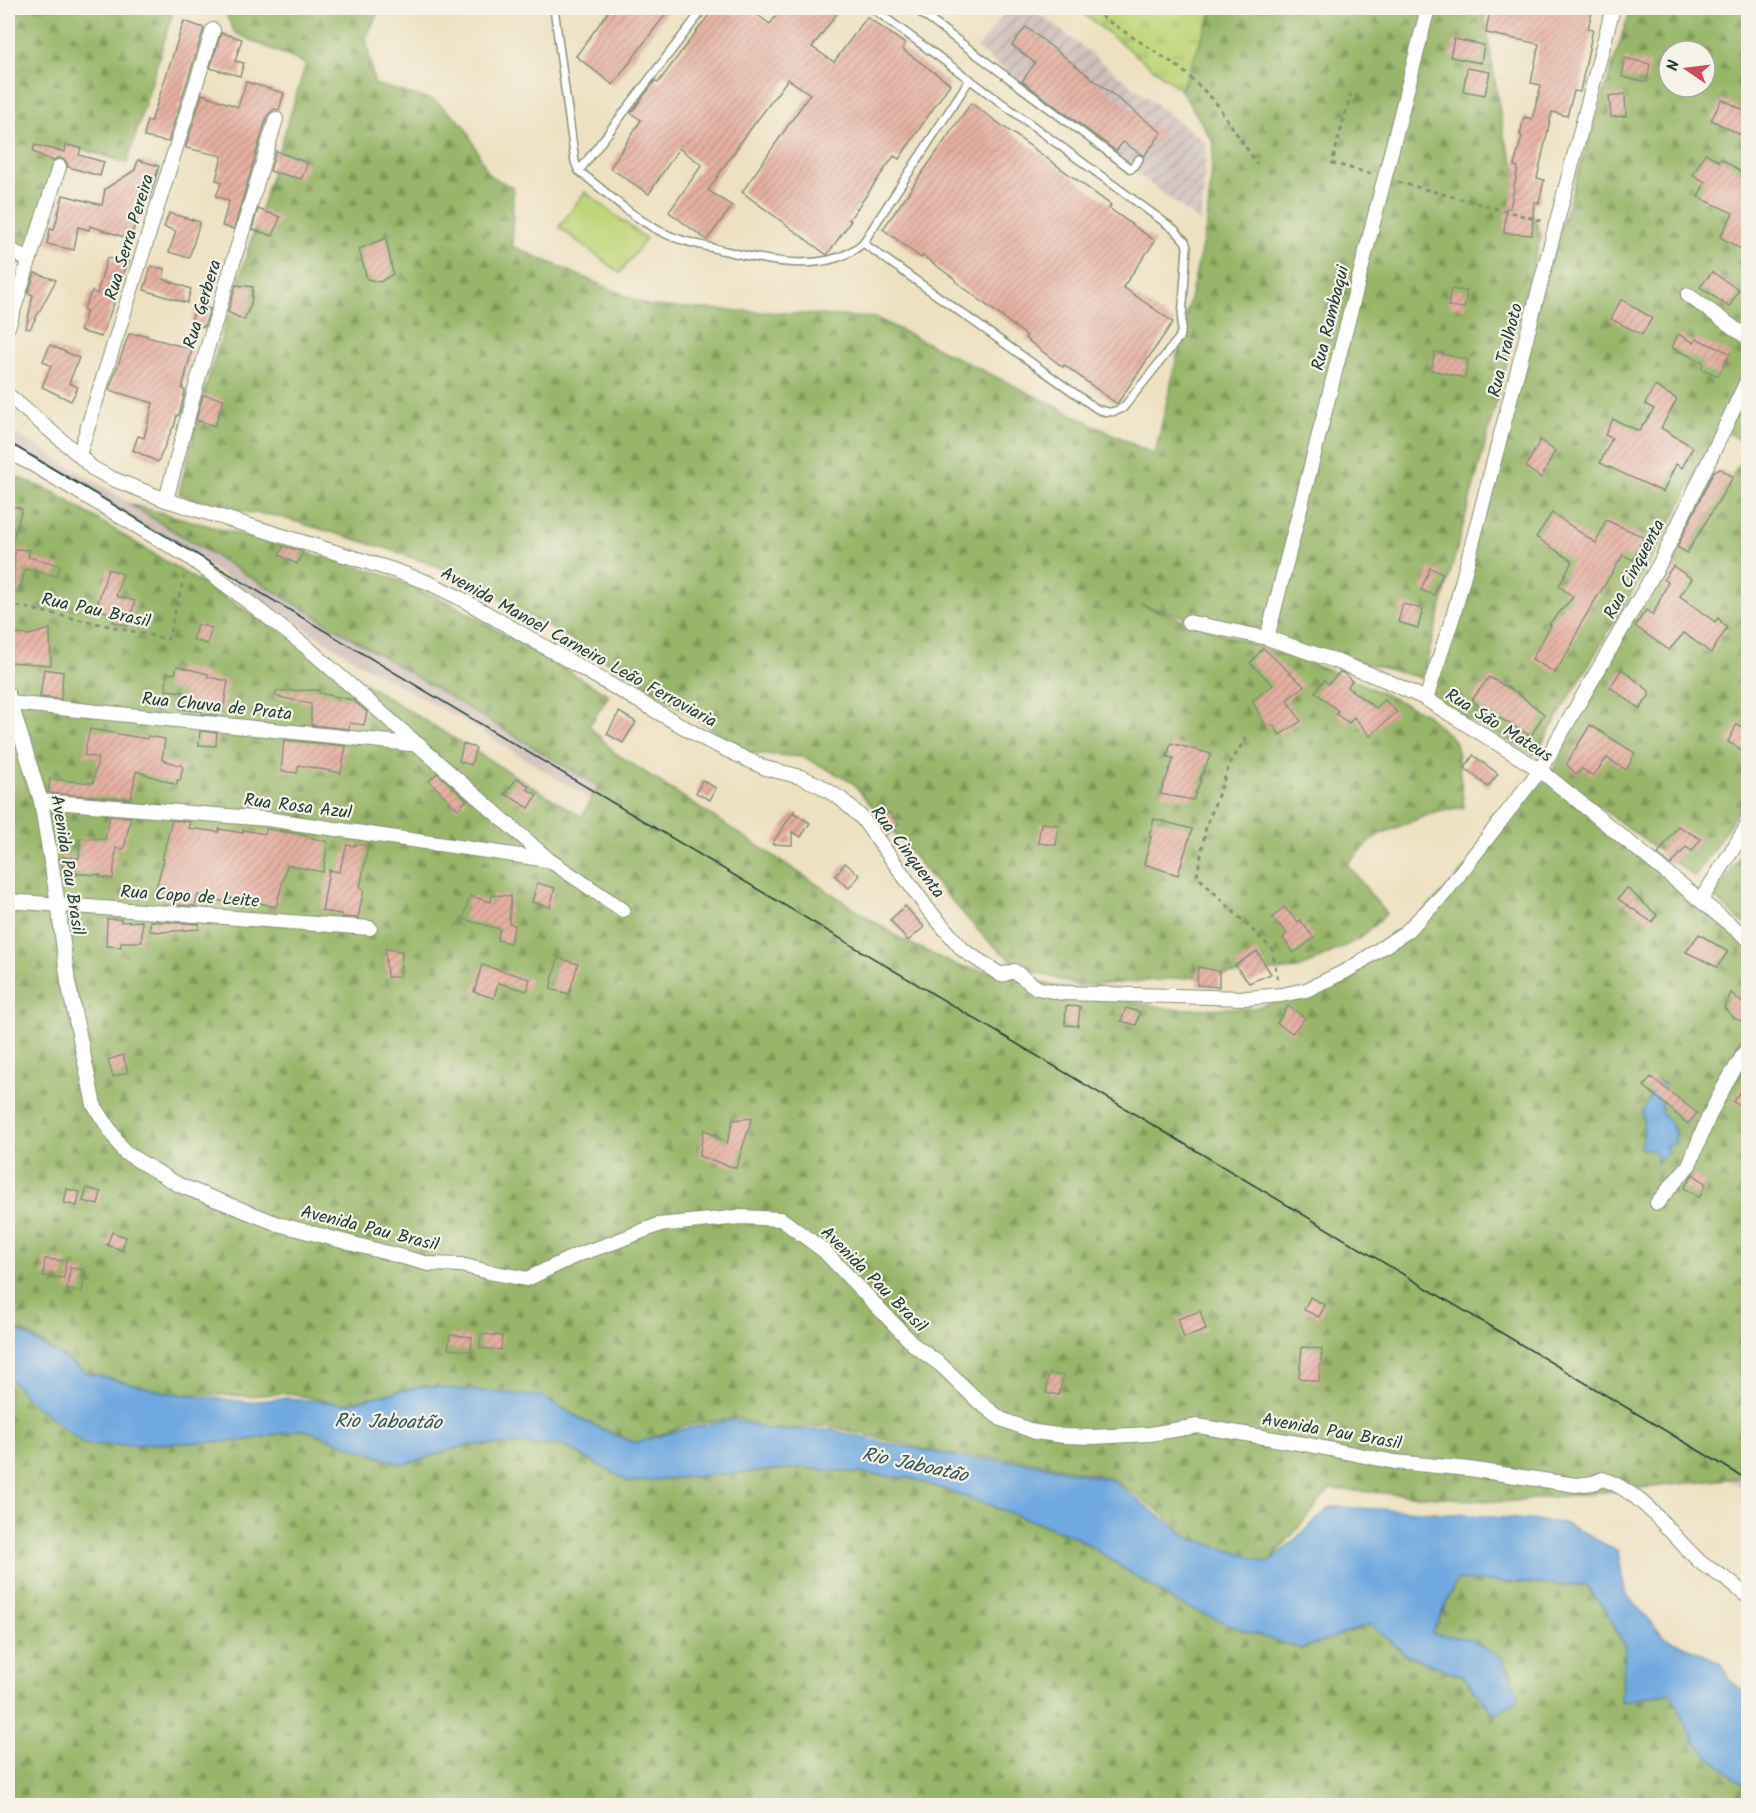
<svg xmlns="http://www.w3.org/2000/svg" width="1756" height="1813" viewBox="0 0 1756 1813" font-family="Kalam,sans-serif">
<defs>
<pattern id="industrial-furrows" width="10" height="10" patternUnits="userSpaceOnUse" patternTransform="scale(1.5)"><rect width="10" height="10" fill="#d0c0bc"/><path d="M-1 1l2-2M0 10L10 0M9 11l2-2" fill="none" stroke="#a89d9a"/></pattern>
<pattern id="grass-tufts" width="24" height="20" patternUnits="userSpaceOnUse" patternTransform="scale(1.5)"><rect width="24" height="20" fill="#c0d579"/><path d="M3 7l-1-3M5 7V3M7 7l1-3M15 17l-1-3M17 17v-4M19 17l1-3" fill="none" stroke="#9bae64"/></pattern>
<pattern id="forest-firs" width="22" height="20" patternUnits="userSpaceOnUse" patternTransform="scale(1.5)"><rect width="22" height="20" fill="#98b669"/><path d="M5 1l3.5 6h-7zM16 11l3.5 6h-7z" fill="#7b9557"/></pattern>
<pattern id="building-hatch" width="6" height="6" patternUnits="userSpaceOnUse" patternTransform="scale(1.5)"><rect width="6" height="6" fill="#e6b0a2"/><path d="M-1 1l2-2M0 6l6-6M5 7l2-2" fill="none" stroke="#ba9085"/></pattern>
</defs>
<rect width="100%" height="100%" fill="#f7f3e8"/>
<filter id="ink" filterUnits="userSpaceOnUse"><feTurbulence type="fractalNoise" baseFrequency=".0167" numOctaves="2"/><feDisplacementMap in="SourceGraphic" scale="12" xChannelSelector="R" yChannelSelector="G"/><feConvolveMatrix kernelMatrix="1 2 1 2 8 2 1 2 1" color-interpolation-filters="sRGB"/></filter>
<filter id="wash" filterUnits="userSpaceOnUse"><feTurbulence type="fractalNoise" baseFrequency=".008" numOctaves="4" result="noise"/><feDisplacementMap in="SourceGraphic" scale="24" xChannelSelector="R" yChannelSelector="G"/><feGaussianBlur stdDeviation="1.35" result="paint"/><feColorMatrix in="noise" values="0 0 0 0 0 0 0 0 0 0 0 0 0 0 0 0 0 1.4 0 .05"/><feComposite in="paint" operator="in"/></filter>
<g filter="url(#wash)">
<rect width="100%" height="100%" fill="#eee1c1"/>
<polygon fill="url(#industrial-furrows)" points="1009,8 1032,8 1207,144 1201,223 977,49"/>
<polygon fill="#d0c0bc" points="8,429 380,654 1748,1465 1748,1491 729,892 579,792 464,721 366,667 206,565 8,447"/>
<polygon fill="url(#grass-tufts)" stroke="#708956" stroke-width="1.5" points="1076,8 1214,8 1181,90"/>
<g fill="url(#forest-firs)" stroke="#5c7a4e" stroke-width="1.5" fill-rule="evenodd">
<polygon points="8,8 174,8 127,163 64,143 32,269 8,256"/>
<polygon points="223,8 380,8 366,38 374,84 435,101 464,125 489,175 513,188 512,246 649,306 876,318 1155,455 1207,224 1214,143 1181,90 1214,8 1483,8 1504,137 1541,236 1422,678 1140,605 1345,676 1426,714 1456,742 1464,807 1437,811 1378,835 1347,864 1386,914 1359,939 1298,969 1078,986 1017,965 986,939 934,881 852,782 804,757 748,753 631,675 456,573 388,549 277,516 209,507 179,493 204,393 306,64 235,33"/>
<path d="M 1631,8 L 1742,8 L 1748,9 L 1748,380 L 1644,572 L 1535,755 L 1443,706 L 1430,697 L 1550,261 ZM 1669,51 L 1705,51 L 1705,87 L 1669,87 Z"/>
<polygon points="1748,391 1748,446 1726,431"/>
<polygon points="1748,449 1748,796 1695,877 1552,772 1672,543 1687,553"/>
<polygon points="8,473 53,492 582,817 598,786 129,504 380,573 450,603 609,695 589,726 615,753 901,939 955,965 1170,1009 1253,1008 1348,983 1455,881 1540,770 1665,870 1748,948 1748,1477 1503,1502 1330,1489 1267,1565 1191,1538 1156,1509 1111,1478 1022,1460 944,1454 829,1426 770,1430 737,1418 686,1425 636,1444 595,1426 542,1398 425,1386 340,1404 290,1393 247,1396 168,1393 84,1372 60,1354 23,1331 8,1329"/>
<polygon points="1748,843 1748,927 1714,897"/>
<polygon points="10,1377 26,1398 121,1445 242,1441 303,1429 402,1465 467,1445 563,1445 630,1482 802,1468 910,1478 989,1505 1076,1537 1175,1602 1301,1649 1371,1624 1406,1655 1462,1676 1495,1715 1469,1639 1432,1634 1457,1580 1586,1586 1603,1606 1625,1647 1621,1701 1671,1693 1695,1743 1748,1790 1748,1805 8,1805 8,1378"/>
</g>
<polygon fill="#c0d579" stroke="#708956" stroke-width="1.5" points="585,192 646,239 620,273 559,227"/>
<g fill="#6fa9df" stroke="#47738a" stroke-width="1.5">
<path d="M 1658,1081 L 1665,1085 L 1661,1102 L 1662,1114 C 1673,1123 1676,1129 1675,1143 L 1665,1146 L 1668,1151 L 1657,1163 L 1657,1154 L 1649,1149 L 1640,1149 L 1644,1134 L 1642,1113 Z"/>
<polygon points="8,1331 23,1333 87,1373 169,1393 248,1402 289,1398 345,1404 423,1386 542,1397 594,1426 635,1443 687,1428 734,1420 771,1430 831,1430 885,1443 962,1458 1022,1462 1111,1480 1189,1538 1269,1563 1331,1507 1420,1511 1564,1523 1618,1551 1625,1593 1664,1637 1720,1662 1729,1680 1748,1694 1748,1790 1695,1743 1671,1693 1621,1702 1625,1647 1603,1606 1586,1586 1457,1580 1432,1634 1469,1639 1503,1659 1520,1699 1495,1715 1462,1676 1406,1655 1371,1624 1301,1649 1242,1630 1175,1602 1076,1537 989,1505 910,1478 802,1468 629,1482 563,1445 467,1445 402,1465 303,1429 242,1441 120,1445 85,1445 26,1398 10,1378 8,1378"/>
</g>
<g id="blocks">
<g fill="url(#building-hatch)">
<polygon points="611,8 670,8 613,85 576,56"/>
<polygon points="714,8 748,8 770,24 782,8 841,8 812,47 834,62 867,17 905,44 902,49 950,84 899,159 894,156 849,220 851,221 827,255 742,192 810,94 788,79 741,142 708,190 732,206 707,240 669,212 702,165 679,148 649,194 610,168 641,120 631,113 655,81 658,83"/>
<polygon points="1490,8 1593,8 1588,28 1593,29 1580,92 1574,91 1567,116 1552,112 1537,178 1544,180 1539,203 1534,202 1532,235 1504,233 1506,208 1510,208 1518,167 1514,166 1522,136 1520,135 1524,117 1532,119 1541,85 1531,83 1539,44 1486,33"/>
<polygon points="184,21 204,28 168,142 144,137 147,121 151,122"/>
<polygon points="1026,27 1162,133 1144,156 1123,142 1116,151 1022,81 1035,63 1012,45"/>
<polygon points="221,33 242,39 235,61 244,63 240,76 210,68"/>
<polygon points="1454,39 1484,45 1481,63 1450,57"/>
<polygon points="1625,58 1650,64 1647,82 1622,77"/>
<polygon points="1467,68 1490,72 1485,95 1463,91"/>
<polygon points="246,82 284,93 279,110 274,109 267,116 234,229 222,226 229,201 216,196 222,182 216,180 222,156 186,148 186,146 202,94 238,107"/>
<polygon points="1625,94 1626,116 1611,117 1609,96"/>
<polygon points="1722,99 1749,113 1749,139 1711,120"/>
<polygon points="971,103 1111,205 1109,208 1155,241 1123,287 1173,322 1117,404 1064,365 1063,367 1047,355 1025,338 1027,336 955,281 956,280 923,256 921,258 883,229"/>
<polygon points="35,145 65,152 66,145 81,148 79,155 104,162 100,176 68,167 66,161 62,159 58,158 53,161 33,152"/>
<polygon points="276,151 308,163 301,179 270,171"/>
<polygon points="1705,153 1719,161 1721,158 1749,178 1749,254 1720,237 1733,213 1698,197 1705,182 1693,175"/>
<polygon points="138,160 159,166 149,200 144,199 130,239 90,226 89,230 78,227 74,250 47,244 50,229 54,230 63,195 102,205 105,189 135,170"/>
<polygon points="258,209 280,217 273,236 252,229"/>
<polygon points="169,213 200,222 189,258 169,252 176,231 164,227"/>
<polygon points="386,238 393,274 380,282 367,279 359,249"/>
<polygon points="107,258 129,262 118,285 113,302 114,303 101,337 80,331 87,311 83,310 92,291 97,294"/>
<polygon points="151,266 165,269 163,279 191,289 187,303 144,290"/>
<polygon points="1712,272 1739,290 1729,307 1700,287"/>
<polygon points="35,273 56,280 30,329 26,328 33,295 28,293"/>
<polygon points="236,285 253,287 251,304 244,320 228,312"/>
<polygon points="1451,289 1467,291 1464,308 1448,306"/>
<polygon points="1621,299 1652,318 1642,335 1611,319"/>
<polygon points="196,305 210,309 204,327 191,323"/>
<polygon points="129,334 147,335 147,337 192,349 182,389 185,390 185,392 179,415 177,415 174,427 173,427 158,462 133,450 138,436 144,438 153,403 109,390"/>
<polygon points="1678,334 1694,343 1697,339 1730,353 1718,376 1702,369 1703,362 1672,348"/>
<polygon points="50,345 79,358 69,383 78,387 71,401 42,387 51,366 43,361"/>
<polygon points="1435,352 1468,360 1465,378 1431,370"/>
<polygon points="1655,386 1677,399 1661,428 1693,447 1682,468 1676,464 1663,492 1600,463 1612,438 1605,435 1613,419 1639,431 1654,409 1645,404"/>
<polygon points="203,395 224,399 215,426 196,420"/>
<polygon points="1540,440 1555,451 1541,478 1526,467"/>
<polygon points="1721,469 1733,477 1687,553 1677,547 1714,471"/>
<polygon points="10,505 22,509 11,546 8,545 8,512"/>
<polygon points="1552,513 1596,543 1606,520 1644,537 1633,560 1623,555 1580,625 1573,643 1555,673 1532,659 1551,625 1549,624 1573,597 1559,586 1572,561 1536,537"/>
<polygon points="284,546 303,552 297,564 279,555"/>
<polygon points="15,549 30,550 28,557 60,565 57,576 25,569 20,593 13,592"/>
<polygon points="1673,566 1692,579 1680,596 1715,622 1718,618 1727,628 1711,653 1684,633 1669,650 1635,626 1646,610 1653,615 1668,582 1664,579"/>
<polygon points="1430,568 1443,573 1434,595 1421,590"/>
<polygon points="108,569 123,574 116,596 135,601 128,626 113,622 115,614 96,609"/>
<polygon points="1403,604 1423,609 1418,628 1398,622"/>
<polygon points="197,624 212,628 207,644 193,640"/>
<polygon points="50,629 51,665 10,662 11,634 29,635"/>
<polygon points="1263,648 1304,686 1287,700 1301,721 1280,735 1273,725 1267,728 1252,701 1273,685 1250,663"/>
<polygon points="177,666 208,674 208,677 228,681 223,711 220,710 219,715 202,714 203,711 180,709 184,692 166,690 167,673 175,674"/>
<polygon points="44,669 63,672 61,699 40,697"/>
<polygon points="1622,669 1649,691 1649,696 1640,709 1610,687"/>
<polygon points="1340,672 1345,674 1352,681 1347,687 1376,708 1385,700 1397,712 1370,736 1354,717 1349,723 1336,714 1338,711 1315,692 1324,680 1328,684"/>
<polygon points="1489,677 1516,692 1544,714 1531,736 1491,713 1489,715 1472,700"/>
<polygon points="319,690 319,693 353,700 367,712 364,725 350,723 349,729 311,725 311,704 275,696 276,691"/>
<polygon points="619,712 636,722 623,743 607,734"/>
<polygon points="1737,724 1749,731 1749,754 1728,742"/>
<polygon points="1590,725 1635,753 1626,770 1607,758 1593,776 1582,769 1577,775 1567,765 1569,759"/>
<polygon points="90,729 147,739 148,736 165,739 162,760 183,766 180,781 177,780 177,785 136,771 131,799 48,793 50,779 93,783 98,758 84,755"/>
<polygon points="200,731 217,733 216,746 199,745"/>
<polygon points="284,740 346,746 341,773 299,765 297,773 281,771"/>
<polygon points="1171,743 1211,754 1200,779 1201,780 1193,800 1160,794 1174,758 1167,757"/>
<polygon points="463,744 476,748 471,765 459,761"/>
<polygon points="1473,755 1498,774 1488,787 1465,768"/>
<polygon points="437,773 467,800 458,809 429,781"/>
<polygon points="517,778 529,786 527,789 537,795 529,808 505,794"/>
<polygon points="702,780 716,788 710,800 696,793"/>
<polygon points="794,811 794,813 810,823 801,837 792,832 792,845 772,844"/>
<polygon points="889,812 899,824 886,835 876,823"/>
<polygon points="110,816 131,817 124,849 116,848 113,879 100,877 100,875 62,873 63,857 79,858 80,838 105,839"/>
<polygon points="1154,819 1192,829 1178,875 1144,864 1151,837 1149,836"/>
<polygon points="172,820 190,822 188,828 219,832 219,829 243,833 243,830 265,834 266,829 294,833 328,842 323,872 287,865 276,907 244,899 244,901 226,897 225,902 198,895 195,906 176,905 179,894 156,888 164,859 162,859"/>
<polygon points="1041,823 1059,825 1056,845 1038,843"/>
<polygon points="1678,826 1701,839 1692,851 1686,847 1671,865 1658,854"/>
<polygon points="355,844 368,846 360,888 364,889 358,918 341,917 342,914 322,911 329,870 339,872 347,845 355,846"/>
<polygon points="845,863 860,875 849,888 835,876"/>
<polygon points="537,883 555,888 550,907 532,902"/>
<polygon points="1627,888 1657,915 1652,922 1618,899"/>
<polygon points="492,895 511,896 509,923 515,925 510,943 497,940 500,929 463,919 470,896 491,902"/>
<polygon points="905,906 924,927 908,941 890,920"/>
<polygon points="1284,907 1298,922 1300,920 1314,938 1294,953 1283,938 1287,933 1272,918"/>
<polygon points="107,919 121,919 121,922 142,921 142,942 121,942 121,947 106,946"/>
<polygon points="150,921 199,924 199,929 163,932 150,931"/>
<polygon points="1699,934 1728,952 1717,967 1686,952"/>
<polygon points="385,949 402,951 400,977 387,977"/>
<polygon points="1257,951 1271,974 1249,983 1235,965"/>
<polygon points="558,958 578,964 569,994 550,989"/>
<polygon points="482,965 530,979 527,991 498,983 494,998 474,992"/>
<polygon points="1198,967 1219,971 1219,987 1197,985"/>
<polygon points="1731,993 1749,1008 1749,1025 1734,1018 1724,1008"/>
<polygon points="1066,1006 1080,1007 1078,1026 1065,1025"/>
<polygon points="1288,1006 1305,1018 1292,1033 1277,1023"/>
<polygon points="1126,1008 1140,1012 1136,1025 1121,1021"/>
<polygon points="123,1055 128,1072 113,1077 108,1060"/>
<polygon points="1749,1076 1749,1108 1733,1102"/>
<polygon points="1651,1077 1697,1113 1688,1124 1644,1086"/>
<polygon points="752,1118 736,1168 699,1156 704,1129 727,1143 733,1120"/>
<polygon points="1693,1174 1706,1184 1699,1198 1684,1188"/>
<polygon points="87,1188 101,1192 98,1205 83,1201"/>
<polygon points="67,1189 80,1192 77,1206 64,1203"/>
<polygon points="112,1232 126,1237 122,1250 107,1245"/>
<polygon points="45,1259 66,1261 64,1278 43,1276"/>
<polygon points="70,1268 85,1270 82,1292 67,1290"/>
<polygon points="1310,1297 1325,1305 1319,1317 1304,1310"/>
<polygon points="1200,1311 1206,1330 1184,1338 1178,1319"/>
<polygon points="481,1334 502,1336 501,1350 480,1348"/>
<polygon points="450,1335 472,1337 471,1351 448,1349"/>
<polygon points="1302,1347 1322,1349 1319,1382 1299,1378"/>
<polygon points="1049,1373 1063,1376 1059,1395 1046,1393"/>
</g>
</g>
</g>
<g filter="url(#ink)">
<use href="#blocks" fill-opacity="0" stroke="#868f7a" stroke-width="1.5"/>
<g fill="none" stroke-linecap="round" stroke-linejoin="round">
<g stroke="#868f7a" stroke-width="10">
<g id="lane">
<path d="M 554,8 L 575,162 L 579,171 C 604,190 628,214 656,229 C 675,240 697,244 717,249 C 761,259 825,277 863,243 L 1097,409 C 1107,413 1113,413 1123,408 L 1179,338 L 1181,332 L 1187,247 L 1185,241 L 1175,230 L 872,8"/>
<polyline points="914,8 1131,169 1139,159"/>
<polyline points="579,171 704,8"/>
<polyline points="863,243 970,79"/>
</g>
</g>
<g stroke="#868f7a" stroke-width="16">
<g id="street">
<polyline points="8,248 29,261"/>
<polyline points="1688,295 1748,338"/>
<polyline points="8,327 59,167"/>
<polyline points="8,395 79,455 92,468 113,479 166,500 393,570 427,582 460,598 708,741 765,768 801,777 819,785 841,799 862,818 927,908 963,950 1001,975 1014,971 1037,988 1062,993 1247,998 1281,995 1306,990 1348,970 1406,932 1444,894 1540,770 1660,563 1748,379"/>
<polyline points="8,452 32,464 189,557 238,594 309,649 549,860 623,910"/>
<polyline points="79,455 213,30"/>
<polyline points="166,500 196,386 276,119"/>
<polyline points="1188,622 1267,638 1333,660 1385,680 1426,699 1540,770 1748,939"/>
<polyline points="1267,638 1428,8"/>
<path d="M 8,694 L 41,801 L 58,904 L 68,982 L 94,1105 L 124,1152 L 179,1185 L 278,1224 L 429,1264 L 461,1265 L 489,1272 L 527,1279 L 577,1255 L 612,1243 L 658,1225 L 741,1217 L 781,1219 L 823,1250 L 915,1346 L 941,1365 L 978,1401 L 1001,1419 L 1035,1432 L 1065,1436 L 1093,1437 L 1150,1434 L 1198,1426 L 1304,1444 L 1395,1462 L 1469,1469 L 1576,1485 L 1593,1483 L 1603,1479 C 1644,1493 1669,1533 1700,1562 C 1707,1568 1716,1572 1723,1577 C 1732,1583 1740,1590 1748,1597"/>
<polyline points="1426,699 1454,613 1613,8"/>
<polyline points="11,703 420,745"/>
<polyline points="41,801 267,819 548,860"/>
<polyline points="1701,900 1748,825"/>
<polyline points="8,901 370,928"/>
<polyline points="1657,1203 1689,1165 1709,1116 1725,1085 1748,1047"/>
</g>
</g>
<g stroke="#868f7a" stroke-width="3" stroke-dasharray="4.5 4.5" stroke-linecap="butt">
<polyline points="1085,8 1096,13 1180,68 1214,100 1257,164"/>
<polyline points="1351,93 1332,163 1371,174"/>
<polyline points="1398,182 1542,221"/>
<polyline points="8,604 168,639 185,573"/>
<polyline points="1246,737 1229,766 1206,827 1197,876 1272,949 1278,981"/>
</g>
<use href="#lane" stroke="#fff" stroke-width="7"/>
<use href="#street" stroke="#fff" stroke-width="14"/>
<polyline stroke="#1f3d34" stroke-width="1.5" points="8,442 1748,1480"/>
</g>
</g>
<g text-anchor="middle" stroke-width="4.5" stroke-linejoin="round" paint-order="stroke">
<g font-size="18" fill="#1f3d34" stroke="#f7f3e8">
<text transform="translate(129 237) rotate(-73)" y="6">Rua Serra Pereira</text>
<text transform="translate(202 304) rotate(-73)" y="6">Rua Gerbera</text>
<text transform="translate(1330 318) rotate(-76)" y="6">Rua Rambaqui</text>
<text transform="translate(1505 350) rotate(-76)" y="6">Rua Tralhoto</text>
<text transform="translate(1634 569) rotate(-62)" y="6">Rua Cinquenta</text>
<text transform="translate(96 610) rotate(12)" y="6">Rua Pau Brasil</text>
<text transform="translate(579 647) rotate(29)" y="6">Avenida Manoel Carneiro Leão Ferroviaria</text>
<text transform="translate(217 706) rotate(6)" y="6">Rua Chuva de Prata</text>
<text transform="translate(1499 725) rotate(32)" y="6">Rua São Mateus</text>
<text transform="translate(298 806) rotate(7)" y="6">Rua Rosa Azul</text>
<text transform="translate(908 852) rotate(53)" y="6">Rua Cinquenta</text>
<text transform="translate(68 865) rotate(81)" y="6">Avenida Pau Brasil</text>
<text transform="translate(190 896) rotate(4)" y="6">Rua Copo de Leite</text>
<text transform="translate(370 1228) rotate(14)" y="6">Avenida Pau Brasil</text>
<text transform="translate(874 1279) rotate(45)" y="6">Avenida Pau Brasil</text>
<text transform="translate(1332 1431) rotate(10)" y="6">Avenida Pau Brasil</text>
</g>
<g font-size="20" font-style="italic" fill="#33585f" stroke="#f7f3e8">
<text transform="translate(388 1421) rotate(1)" y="7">Rio Jaboatão</text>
<text transform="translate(915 1464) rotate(12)" y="7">Rio Jaboatão</text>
</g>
</g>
<rect width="1756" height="1813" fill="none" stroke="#f7f3e8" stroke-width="30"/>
<g transform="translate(1687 69) rotate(284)"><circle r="28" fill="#f7f3e8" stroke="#a1aaa0" stroke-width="1.5"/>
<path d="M0-4.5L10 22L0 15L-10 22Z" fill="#d1495b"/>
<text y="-9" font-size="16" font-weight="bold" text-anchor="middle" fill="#1f3d34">N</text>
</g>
</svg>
